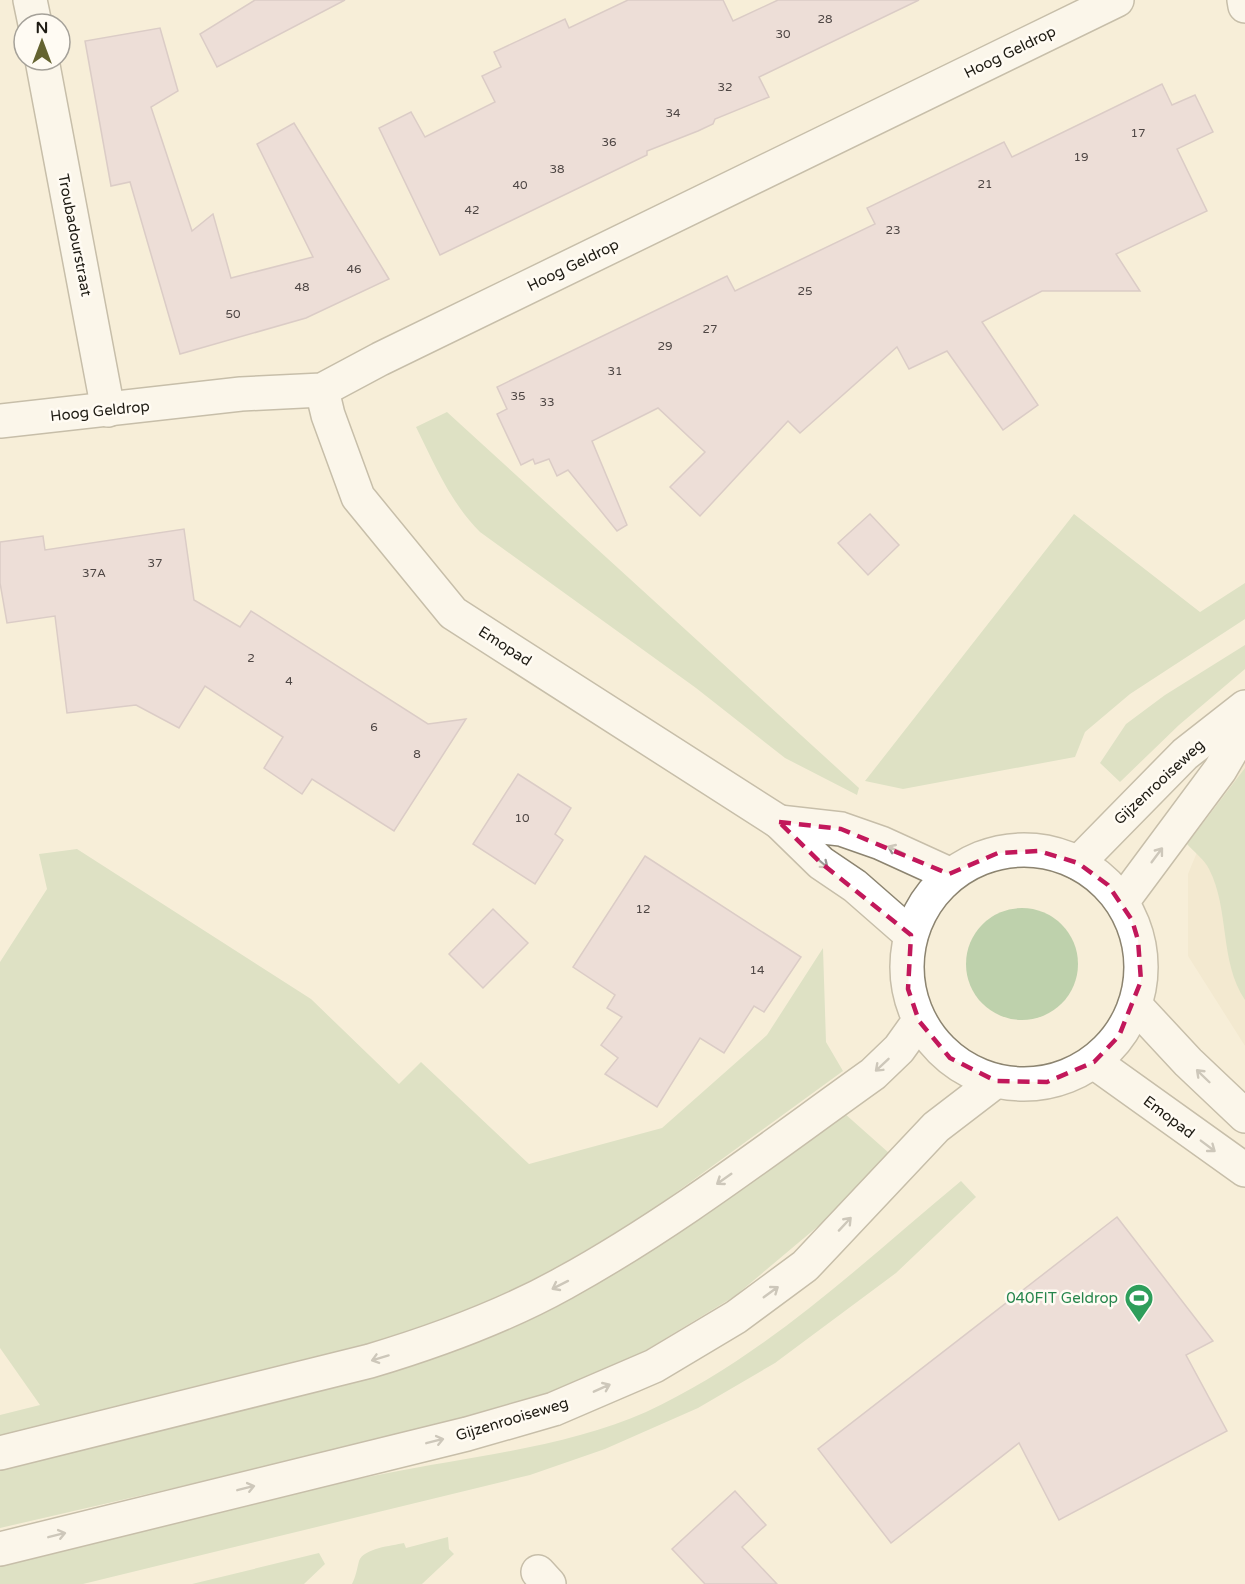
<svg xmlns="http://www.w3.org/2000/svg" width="1245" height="1584" viewBox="0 0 1245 1584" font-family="'Varela Round',sans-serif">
<rect width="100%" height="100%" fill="#f7eed8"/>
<polygon fill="#eee2c5" points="1245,735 1245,1046 1188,956 1188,874"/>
<g fill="#bed1ac">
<path d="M 447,412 L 859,788 L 857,795 L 785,758 L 696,688 L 480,532 C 450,502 435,465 416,427 Z"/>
<polygon points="1074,514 1200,612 1245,583 1245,619 1130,694 1085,732 1075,757 903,789 865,781"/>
<polygon points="1245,645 1245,669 1179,725 1120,782 1100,763 1126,724 1165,695"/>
<path d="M 1245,768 L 1245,1000 C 1219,961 1230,910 1209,869 C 1205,860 1194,852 1187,844 Z"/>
<polygon points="77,849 311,999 399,1084 421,1062 529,1164 662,1128 767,1035 823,948 826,1042 843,1071 641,1218 506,1297 396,1339 0,1438 0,1415 40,1405 0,1348 0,962 47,889 39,854"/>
<circle cx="1022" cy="964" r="56"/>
<polygon points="844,1113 889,1153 829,1217 735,1296 618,1367 535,1399 313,1456 0,1528 0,1469 358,1382 449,1351"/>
<path d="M 961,1181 L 976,1197 L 896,1273 L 775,1363 L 698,1408 L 605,1449 L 530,1475 L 83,1584 L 0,1584 L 0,1557 C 129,1527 258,1498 388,1473 C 469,1457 571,1446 646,1412 C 765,1357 861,1264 961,1181 Z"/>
<path d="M 448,1537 L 449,1549 L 454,1554 L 422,1584 L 352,1584 C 356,1576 357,1569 359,1561 C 364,1548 391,1546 404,1543 L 406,1548 Z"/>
<polygon points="319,1553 325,1564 304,1584 192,1584"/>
</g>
<g fill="#dfc9d5" stroke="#b8a2af" stroke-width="1.5">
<polygon points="255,0 345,0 217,67 200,34"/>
<polygon points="628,0 723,0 733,21 778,0 919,0 759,77 769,97 715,119 713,124 698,131 647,151 647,155 440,255 379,128 411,112 425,137 495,102 482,76 501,67 494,52 565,19 569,28"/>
<polygon points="160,28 178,91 151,107 192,231 213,214 231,278 313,257 257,144 294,123 389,279 306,318 180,354 130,182 111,186 85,41"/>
<polygon points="1162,84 1172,105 1195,95 1213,132 1177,149 1207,211 1116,254 1140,291 1042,291 982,322 1038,405 1003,430 947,351 909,369 897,347 800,433 788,421 700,516 670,487 705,452 658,408 592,441 627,525 617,531 568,470 557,476 549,459 535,464 533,459 521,465 497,414 507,409 497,387 727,276 735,291 875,224 867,208 1004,142 1012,157"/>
<polygon points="870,514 899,545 868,575 838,543"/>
<polygon points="184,529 194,600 240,627 251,611 428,724 466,719 394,831 312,779 302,794 264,768 283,737 205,686 179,728 136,705 67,713 55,616 7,623 0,583 0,542 43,536 45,550"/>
<polygon points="518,774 571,808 555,834 563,840 535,884 473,844"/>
<polygon points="645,856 801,957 764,1012 754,1006 724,1053 700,1038 657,1107 605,1074 618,1058 601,1045 622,1017 607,1008 615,995 573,967"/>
<polygon points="493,909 528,943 483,988 449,954"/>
<polygon points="1117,1217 1213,1341 1186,1355 1227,1431 1059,1520 1019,1443 891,1543 818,1449"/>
<polygon points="735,1491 766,1525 742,1547 777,1584 705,1584 672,1549"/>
</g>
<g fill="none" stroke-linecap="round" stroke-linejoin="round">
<g stroke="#8c8470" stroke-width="36">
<g id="minor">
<polyline points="30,0 35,24"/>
<polyline points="1244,0 1245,6"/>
<polyline points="42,60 108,410"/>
<polyline points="322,390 328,415 358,497 453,613 779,822 821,863 855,886 911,935"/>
<polyline points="0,421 241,394 322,390 380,359 1117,0"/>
<polyline points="779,822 841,829 881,843 949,874"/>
<polyline points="538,1572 549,1584"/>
</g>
</g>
<g stroke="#8c8470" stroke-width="36">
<g id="secondary">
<circle cx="1024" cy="967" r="117"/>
<polyline points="1078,863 1185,754 1245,707"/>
<polyline points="1122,902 1220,770 1245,727"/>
<polyline points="1135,1005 1188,1062 1245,1116"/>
<polyline points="1094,1062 1245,1170"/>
<path d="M 0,1453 L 370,1361 C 437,1341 503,1317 564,1283 C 673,1223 772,1146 873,1074 L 899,1049 L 919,1021"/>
<polyline points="0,1549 467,1434 554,1409 654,1366 736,1317 805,1266 936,1127 996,1081"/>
</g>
</g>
<use href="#minor" stroke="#fff" stroke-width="33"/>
<use href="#secondary" stroke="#fff" stroke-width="33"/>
</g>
<defs><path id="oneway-shaft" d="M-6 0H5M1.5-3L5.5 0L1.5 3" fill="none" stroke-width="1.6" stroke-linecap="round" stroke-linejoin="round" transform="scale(1.5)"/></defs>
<g stroke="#9a9895">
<use href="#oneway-shaft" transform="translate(896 850) rotate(-156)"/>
<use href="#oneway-shaft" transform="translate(1157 855) rotate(-53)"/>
<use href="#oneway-shaft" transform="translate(821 862) rotate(40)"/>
<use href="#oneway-shaft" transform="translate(882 1065) rotate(137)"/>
<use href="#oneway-shaft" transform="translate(1203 1076) rotate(-136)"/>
<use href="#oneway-shaft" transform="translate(1208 1146) rotate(37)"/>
<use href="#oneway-shaft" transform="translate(724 1179) rotate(145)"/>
<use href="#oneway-shaft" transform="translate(845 1224) rotate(-47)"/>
<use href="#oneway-shaft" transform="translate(560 1285) rotate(153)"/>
<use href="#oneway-shaft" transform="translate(771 1292) rotate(-36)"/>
<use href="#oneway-shaft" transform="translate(380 1358) rotate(163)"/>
<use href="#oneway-shaft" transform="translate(602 1388) rotate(-24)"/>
<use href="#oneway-shaft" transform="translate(435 1441) rotate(-14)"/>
<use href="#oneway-shaft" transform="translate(246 1488) rotate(-14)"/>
<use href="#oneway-shaft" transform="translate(57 1535) rotate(-14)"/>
</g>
<path d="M0 0H1245V1584H0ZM 779,822 L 841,829 L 949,874 L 998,853 L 1039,851 L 1078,863 L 1108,885 L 1132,920 L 1138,940 L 1141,981 L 1119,1036 L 1094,1062 L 1047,1082 L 996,1081 L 950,1058 L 919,1021 L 908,989 L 911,935 L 821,863 Z" fill="#f7eed8" fill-opacity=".55" fill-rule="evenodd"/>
<path fill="none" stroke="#c2185b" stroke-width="4.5" stroke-dasharray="12 8" stroke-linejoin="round" d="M 779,822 L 841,829 L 949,874 L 998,853 L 1039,851 L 1078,863 L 1108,885 L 1132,920 L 1138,940 L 1141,981 L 1119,1036 L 1094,1062 L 1047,1082 L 996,1081 L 950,1058 L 919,1021 L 908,989 L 911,935 L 821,863 Z"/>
<defs>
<g id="stadium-pin" transform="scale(1.5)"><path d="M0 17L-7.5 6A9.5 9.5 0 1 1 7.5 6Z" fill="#2e9e5b" stroke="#fffbf3"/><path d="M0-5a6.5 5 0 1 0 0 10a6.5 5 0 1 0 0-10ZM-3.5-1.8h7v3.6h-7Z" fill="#fff"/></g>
</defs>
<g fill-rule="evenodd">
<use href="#stadium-pin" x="1139" y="1298"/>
</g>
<g text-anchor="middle" stroke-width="5" stroke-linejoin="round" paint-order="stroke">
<g font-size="12" fill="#4e4644">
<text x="825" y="23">28</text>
<text x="783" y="38">30</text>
<text x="725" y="91">32</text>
<text x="673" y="117">34</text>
<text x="1138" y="137">17</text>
<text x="609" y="146">36</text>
<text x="1081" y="161">19</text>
<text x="557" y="173">38</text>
<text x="985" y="188">21</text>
<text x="520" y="189">40</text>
<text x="472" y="214">42</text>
<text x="893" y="234">23</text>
<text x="354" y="273">46</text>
<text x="302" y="291">48</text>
<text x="805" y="295">25</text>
<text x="233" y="318">50</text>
<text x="710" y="333">27</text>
<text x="665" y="350">29</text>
<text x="615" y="375">31</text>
<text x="518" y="400">35</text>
<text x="547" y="406">33</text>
<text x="155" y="567">37</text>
<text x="94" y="577">37A</text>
<text x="251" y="662">2</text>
<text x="289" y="685">4</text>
<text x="374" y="731">6</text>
<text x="417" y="758">8</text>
<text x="522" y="822">10</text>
<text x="643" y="913">12</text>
<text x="757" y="974">14</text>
</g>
<g font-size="15" fill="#1e1b13" stroke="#fffbf3">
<text transform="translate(1010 52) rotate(-26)" y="5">Hoog Geldrop</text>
<text transform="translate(75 235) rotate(79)" y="5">Troubadourstraat</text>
<text transform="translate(573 265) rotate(-26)" y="5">Hoog Geldrop</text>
<text transform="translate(100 411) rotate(-6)" y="5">Hoog Geldrop</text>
<text transform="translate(505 646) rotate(33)" y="5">Emopad</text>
<text transform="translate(1159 782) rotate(-43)" y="5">Gijzenrooiseweg</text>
<text transform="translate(1169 1117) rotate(37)" y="5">Emopad</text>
<text transform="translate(512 1419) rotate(-17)" y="5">Gijzenrooiseweg</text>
</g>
<g font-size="15" fill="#27864d" stroke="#fffbf3" text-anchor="end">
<text x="1118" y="1303">040FIT Geldrop</text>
</g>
</g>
<g transform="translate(42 42)"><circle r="28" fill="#fffbf3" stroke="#a5a199" stroke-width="1.5"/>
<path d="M0-4.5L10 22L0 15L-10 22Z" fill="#646330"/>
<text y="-9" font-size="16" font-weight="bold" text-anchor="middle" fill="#1e1b13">N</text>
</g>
</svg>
